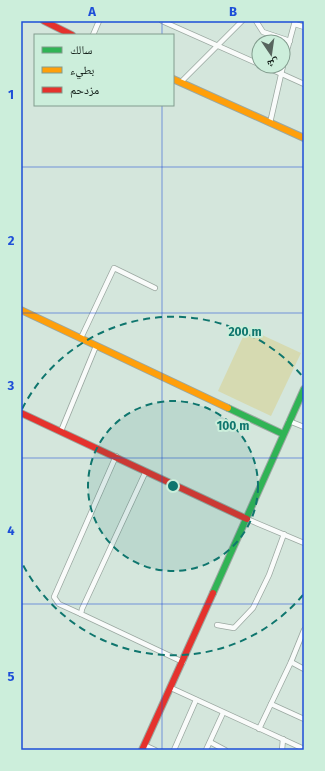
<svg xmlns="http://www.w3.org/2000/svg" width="325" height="771" viewBox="0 0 325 771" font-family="'Fira Sans','Noto Naskh Arabic',sans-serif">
<rect width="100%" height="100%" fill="#d4e6dc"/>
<polygon fill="#d6dab1" points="247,328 301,353 271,416 218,391"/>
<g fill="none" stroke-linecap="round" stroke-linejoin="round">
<g stroke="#9ba8a1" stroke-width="6">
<g id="street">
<polyline points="162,21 259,64"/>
<polyline points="256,21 263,32 290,41"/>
<polyline points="295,24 304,27"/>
<polyline points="93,35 99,21"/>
<polyline points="283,65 295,21"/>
<polyline points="264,66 304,84"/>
<polyline points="181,82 242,21"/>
<polyline points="270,123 283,66"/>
<polyline points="81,338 114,268 155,288"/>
<polyline points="289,421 304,427"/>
<polyline points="61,431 96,346"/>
<polyline points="146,471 82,609 81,614 183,662"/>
<polyline points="247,519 304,543"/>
<polyline points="81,614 59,604 54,597 116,456"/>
<polyline points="217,625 234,628 253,608 269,575 284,534"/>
<polyline points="291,662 304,669"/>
<polyline points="171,688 304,749"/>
<polyline points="271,704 304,719"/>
<polyline points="259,729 291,662 304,630"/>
<polyline points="210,742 225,750"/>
<polyline points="144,745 155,750"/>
<polyline points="174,750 196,700"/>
<polyline points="206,750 223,713"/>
<polyline points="282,750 283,739"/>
</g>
</g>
<g stroke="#9ba8a1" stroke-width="8">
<g id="fast">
<polyline points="228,408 283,434"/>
<polyline points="213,593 304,389"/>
</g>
</g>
<g stroke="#9ba8a1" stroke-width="8">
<g id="slow">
<polyline points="173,79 304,138"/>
<polyline points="21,310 228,408"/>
</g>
</g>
<g stroke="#9ba8a1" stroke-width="8">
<g id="jam">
<polyline points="44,21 72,35"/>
<polyline points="21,413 247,519"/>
<polyline points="142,750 213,593"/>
</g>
</g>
<use href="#street" stroke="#f9fbfa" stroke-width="4.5"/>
<use href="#fast" stroke="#30b455" stroke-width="6"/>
<use href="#slow" stroke="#ff9f0a" stroke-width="6"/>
<use href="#jam" stroke="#e5322d" stroke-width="6"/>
</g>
<path fill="none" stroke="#1d4ed8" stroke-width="1" stroke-opacity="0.55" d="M 162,21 L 162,35M 162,105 L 162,750M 21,167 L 304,167M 21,313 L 304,313M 21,458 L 304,458M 21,604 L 304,604"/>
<circle cx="173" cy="486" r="85" fill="#0f766e" fill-opacity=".12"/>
<g fill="none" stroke="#0f766e" stroke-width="2" stroke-dasharray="7 5">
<circle cx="173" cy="486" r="85"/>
<path d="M303 595A170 170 0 0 1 22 563M22 409A170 170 0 0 1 303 377"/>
</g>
<circle cx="173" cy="486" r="6" fill="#0f766e" stroke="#cceedb" stroke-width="2"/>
<g font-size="12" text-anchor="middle" font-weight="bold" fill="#0f766e" stroke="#cceedb" stroke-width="4" stroke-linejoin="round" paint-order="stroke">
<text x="245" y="336">200 m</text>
<text x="233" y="430">100 m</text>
</g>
<rect width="325" height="771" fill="none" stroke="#cceedb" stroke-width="44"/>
<rect x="34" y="34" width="140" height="72" fill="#cceedb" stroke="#829c8e"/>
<rect x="42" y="47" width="20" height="6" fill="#30b455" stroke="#829c8e"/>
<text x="70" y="54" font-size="12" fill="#14201a">سالك</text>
<rect x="42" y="67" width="20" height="6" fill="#ff9f0a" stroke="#829c8e"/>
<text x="70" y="74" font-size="12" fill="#14201a">بطيء</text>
<rect x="42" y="87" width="20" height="6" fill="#e5322d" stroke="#829c8e"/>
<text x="70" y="94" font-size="12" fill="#14201a">مزدحم</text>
<g transform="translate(271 54) rotate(167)"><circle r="19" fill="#cceedb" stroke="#829c8e"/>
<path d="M0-3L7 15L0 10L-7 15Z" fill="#57655e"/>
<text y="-6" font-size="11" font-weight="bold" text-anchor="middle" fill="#14201a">ش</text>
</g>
<rect x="22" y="22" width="281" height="727" fill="none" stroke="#1d4ed8" stroke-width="1.5"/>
<g font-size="13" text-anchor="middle" font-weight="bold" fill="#1d4ed8">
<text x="92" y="16">A</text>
<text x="233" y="16">B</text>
<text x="11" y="99">1</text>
<text x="11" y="245">2</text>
<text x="11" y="390">3</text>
<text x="11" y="535">4</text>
<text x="11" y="681">5</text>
</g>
</svg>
